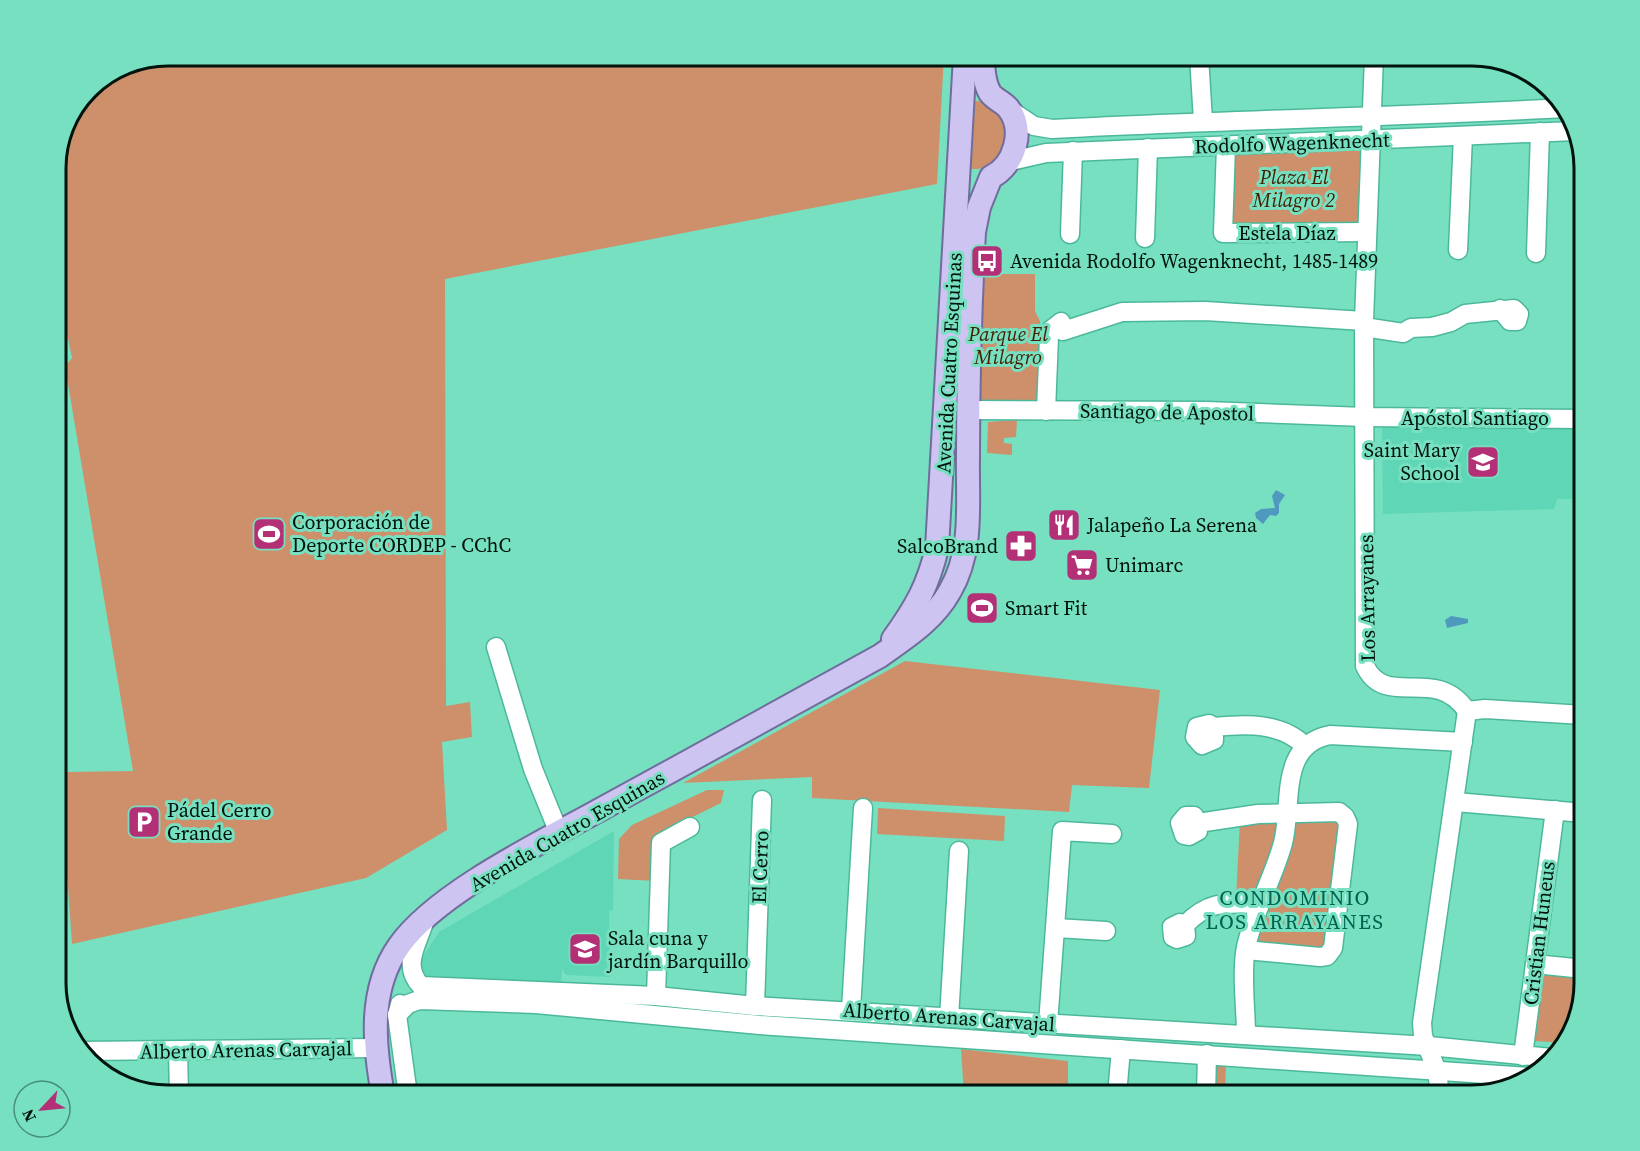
<svg xmlns="http://www.w3.org/2000/svg" width="1640" height="1151" viewBox="0 0 1640 1151" font-family="'Source Serif 4',serif">
<rect width="100%" height="100%" fill="#77e0c1"/>
<g fill="#5fd6b5">
<polygon points="1382,425 1584,425 1584,499 1557,499 1554,509 1383,514"/>
<polygon points="614,831 613,910 609,911 610,977 566,975 562,969 561,986 424,982 416,967 439,932"/>
</g>
<g fill="#cd906a">
<polygon points="168,56 199,56 119,68 125,64"/>
<polygon points="217,56 944,56 937,184 445,279 446,706 470,702 472,737 442,742 447,830 366,878 72,944 65,844 65,772 133,771 65,366 72,358 56,280 56,161 89,88 113,72"/>
<path d="M 975,101 C 1018,99 1018,172 971,169 Z"/>
<polygon points="1362,150 1358,222 1231,225 1230,155"/>
<polygon points="979,274 1035,274 1035,311 1040,321 1039,402 974,400"/>
<polygon points="1017,420 1016,437 1004,438 1004,443 1012,444 1012,455 987,453 988,422"/>
<polygon points="905,661 1160,690 1149,788 1072,785 1069,812 812,798 812,777 683,783"/>
<polygon points="707,790 724,790 721,803 658,834 656,881 618,879 619,839 632,825"/>
<polygon points="878,808 1005,816 1004,841 877,834"/>
<polygon points="1297,816 1336,819 1341,826 1327,950 1256,947 1256,934"/>
<polygon points="1240,820 1279,822 1272,854 1252,899 1236,898"/>
<polygon points="1542,974 1584,978 1566,1043 1533,1041"/>
<polygon points="961,1049 1068,1061 1068,1095 964,1095"/>
<polygon points="1213,1061 1226,1061 1225,1095 1212,1095"/>
</g>
<g fill="#5099be">
<polygon points="1276,490 1285,495 1279,504 1279,513 1276,516 1270,515 1263,524 1256,518 1255,513 1261,509 1275,508 1272,496"/>
<polygon points="1451,616 1468,619 1468,623 1447,628 1445,620"/>
</g>
<g fill="none" stroke-linecap="round" stroke-linejoin="round">
<g stroke="#4cb89b" stroke-width="21">
<g id="minor">
<polyline points="1199,56 1203,121"/>
<path d="M 1374,56 L 1364,321 L 1365,666 C 1386,710 1435,664 1467,711 L 1422,1023 L 1423,1036 L 1437,1071 L 1440,1095"/>
<path d="M 1010,110 L 1034,126 L 1052,129 C 1223,120 1394,117 1566,108"/>
<polyline points="1226,146 1223,233 1367,232"/>
<polyline points="1011,161 1046,153 1575,131"/>
<polyline points="1070,234 1073,151"/>
<polyline points="1145,238 1148,148"/>
<polyline points="1458,250 1463,136"/>
<polyline points="1536,253 1540,132"/>
<polyline points="1364,327 1403,333 1411,328 1432,327 1451,322 1465,314 1514,309 1519,314 1517,321 1510,321 1500,309"/>
<polyline points="1055,328 1063,331 1122,312 1205,311 1364,321"/>
<polyline points="969,410 1207,411 1365,417 1584,419"/>
<polyline points="1046,411 1049,337 1051,330 1061,322"/>
<polyline points="496,647 533,769 559,833"/>
<polyline points="1467,711 1485,709 1584,715"/>
<path d="M 1214,727 L 1209,724 L 1197,727 L 1195,737 L 1202,745 L 1214,740 L 1214,727 C 1246,724 1281,722 1305,746"/>
<polyline points="1455,802 1584,813"/>
<polyline points="1198,823 1198,831 1189,836 1184,835 1180,823 1186,816 1194,816 1198,823 1258,814 1339,812 1345,817 1348,824 1333,948 1327,956 1320,957 1246,950"/>
<path d="M 426,916 C 420,941 400,964 421,986 L 656,996 L 755,1006 L 1429,1046 L 1552,1058"/>
<path d="M 1185,925 L 1186,936 L 1177,939 L 1173,937 L 1172,927 L 1180,923 L 1185,925 C 1209,900 1226,903 1258,904"/>
<polyline points="1056,928 1106,931"/>
<polyline points="1535,964 1584,969"/>
<polyline points="656,996 661,843 690,827"/>
<polyline points="400,1004 397,1015 408,1095"/>
<polyline points="755,1006 762,800"/>
<polyline points="851,1010 863,808"/>
<polyline points="397,1015 408,1004 419,1000 536,1004 760,1025 1529,1077"/>
<polyline points="949,1018 959,851"/>
<polyline points="1048,1024 1062,831 1112,834"/>
<path d="M 1246,1035 C 1246,1009 1241,973 1246,947 C 1254,911 1273,879 1283,843 C 1293,804 1278,745 1330,735 L 1463,742"/>
<polyline points="82,1051 375,1048"/>
<polyline points="178,1051 179,1095"/>
<polyline points="1523,1056 1555,810"/>
<polyline points="1117,1095 1121,1049"/>
<polyline points="1206,1095 1207,1054"/>
</g>
</g>
<g stroke="#706d9d" stroke-width="26">
<g id="major">
<path d="M 893,639 C 916,607 928,586 937,548 L 965,56"/>
<path d="M 383,1095 C 374,1045 368,990 399,946 C 437,892 546,840 605,807 C 697,757 789,706 880,656 C 907,637 934,620 950,591 C 974,550 967,502 968,457 C 968,382 970,307 974,232 L 979,207 L 991,177 C 1014,166 1026,130 1008,108 C 1003,102 994,99 990,93 C 984,83 983,67 983,56"/>
</g>
</g>
<use href="#minor" stroke="#fff" stroke-width="18"/>
<use href="#major" stroke="#cdc4f2" stroke-width="22"/>
</g>
<defs>
<g id="bus-square" transform="scale(1.725)"><rect x="-9" y="-9" width="18" height="18" rx="4" fill="#b43076" stroke="#77e0c1"/><path d="M-5-6H5V4H4V6H2V4H-2V6H-4V4H-5ZM-3.5-4V0h7V-4ZM-3.5 1.2v1.5H-2V1.2ZM2 1.2v1.5H3.5V1.2Z" fill="#fff"/></g>
<g id="school-square" transform="scale(1.725)"><rect x="-9" y="-9" width="18" height="18" rx="4" fill="#b43076" stroke="#77e0c1"/><path d="M0-5L7-2L0 1L-7-2ZM-4 1L0 2.5L4 1V4Q0 6-4 4Z" fill="#fff"/></g>
<g id="restaurant-square" transform="scale(1.725)"><rect x="-9" y="-9" width="18" height="18" rx="4" fill="#b43076" stroke="#77e0c1"/><path d="M-5-6h1v4h1v-4h1v4h1v-4h1v5L-1.5 .5V6h-2V.5L-5-1ZM5-6V6H3V1.5H1.5Q1.5-4 5-6Z" fill="#fff"/></g>
<g id="stadium-square" transform="scale(1.725)"><rect x="-9" y="-9" width="18" height="18" rx="4" fill="#b43076" stroke="#77e0c1"/><path d="M0-5a6.5 5 0 1 0 0 10a6.5 5 0 1 0 0-10ZM-3.5-1.8h7v3.6h-7Z" fill="#fff"/></g>
<g id="pharmacy-square" transform="scale(1.725)"><rect x="-9" y="-9" width="18" height="18" rx="4" fill="#b43076" stroke="#77e0c1"/><path d="M-2-6h4v4h4v4h-4v4h-4v-4h-4v-4h4Z" fill="#fff"/></g>
<g id="supermarket-square" transform="scale(1.725)"><rect x="-9" y="-9" width="18" height="18" rx="4" fill="#b43076" stroke="#77e0c1"/><path d="M-6-5.5h2.5l.6 2H6L4.5 2H-2.5L-4.4-4H-6ZM-1.5 3.2a1.3 1.3 0 1 0 .1 0ZM3 3.2a1.3 1.3 0 1 0 .1 0Z" fill="#fff"/></g>
<g id="parking-square" transform="scale(1.725)"><rect x="-9" y="-9" width="18" height="18" rx="4" fill="#b43076" stroke="#77e0c1"/><path d="M-3.5-5.5H1a3.5 3.5 0 0 1 0 7H-1V5.5H-3.5ZM-1-3.4V-.6H.8a1.4 1.4 0 0 0 0-2.8Z" fill="#fff"/></g>
</defs>
<g fill-rule="evenodd">
<use href="#bus-square" x="987" y="261"/>
<use href="#school-square" x="1483" y="462"/>
<use href="#restaurant-square" x="1064" y="525"/>
<use href="#stadium-square" x="269" y="534"/>
<use href="#pharmacy-square" x="1021" y="546"/>
<use href="#supermarket-square" x="1082" y="565"/>
<use href="#stadium-square" x="982" y="608"/>
<use href="#parking-square" x="144" y="822"/>
<use href="#school-square" x="585" y="949"/>
</g>
<g text-anchor="middle" stroke-width="6" stroke-linejoin="round" paint-order="stroke">
<g font-size="20" fill="#00130d" stroke="#77e0c1">
<text transform="translate(1292 143) rotate(-2)" y="7">Rodolfo Wagenknecht</text>
<text x="1287" y="240">Estela Díaz</text>
<text transform="translate(949 363) rotate(-87)" y="7">Avenida Cuatro Esquinas</text>
<text transform="translate(1167 412) rotate(1)" y="7">Santiago de Apostol</text>
<text x="1475" y="425">Apóstol Santiago</text>
<text transform="translate(1367 598) rotate(-91)" y="7">Los Arrayanes</text>
<text transform="translate(567 831) rotate(-30)" y="7">Avenida Cuatro Esquinas</text>
<text transform="translate(760 867) rotate(-88)" y="7">El Cerro</text>
<text transform="translate(1539 933) rotate(-83)" y="7">Cristian Huneus</text>
<text transform="translate(949 1017) rotate(4)" y="7">Alberto Arenas Carvajal</text>
<text transform="translate(246 1050) rotate(-1)" y="7">Alberto Arenas Carvajal</text>
</g>
<g font-size="20" font-style="italic" fill="#451e00" stroke="#77e0c1">
<text x="1294" y="184">Plaza El<tspan x="1294" dy="23">Milagro 2</tspan></text>
<text x="1008" y="341">Parque El<tspan x="1008" dy="23">Milagro</tspan></text>
</g>
<g font-size="20" fill="#00130d" stroke="#77e0c1" text-anchor="start">
<text x="1010" y="268">Avenida Rodolfo Wagenknecht, 1485-1489</text>
<text x="1460" y="457" text-anchor="end">Saint Mary<tspan x="1460" dy="23">School</tspan></text>
<text x="292" y="529">Corporación de<tspan x="292" dy="23">Deporte CORDEP - CChC</tspan></text>
<text x="1087" y="532">Jalapeño La Serena</text>
<text x="998" y="553" text-anchor="end">SalcoBrand</text>
<text x="1105" y="572">Unimarc</text>
<text x="1005" y="615">Smart Fit</text>
<text x="167" y="817">Pádel Cerro<tspan x="167" dy="23">Grande</tspan></text>
<text x="608" y="945">Sala cuna y<tspan x="608" dy="23">jardín Barquillo</tspan></text>
</g>
<g font-size="21" letter-spacing="1.5" fill="#00634f" stroke="#77e0c1">
<text x="1295" y="905">CONDOMINIO<tspan x="1295" dy="24">LOS ARRAYANES</tspan></text>
</g>
</g>
<path d="M0 0H1640V1151H0ZM168 66H1472A102 102 0 0 1 1574 168V983A102 102 0 0 1 1472 1085H168A102 102 0 0 1 66 983V168A102 102 0 0 1 168 66Z" fill="#77e0c1" fill-rule="evenodd"/>
<path fill="none" stroke="#00130d" stroke-width="3" d="M168 66H1472A102 102 0 0 1 1574 168V983A102 102 0 0 1 1472 1085H168A102 102 0 0 1 66 983V168A102 102 0 0 1 168 66Z"/>
<g transform="translate(42 1109) rotate(244)"><circle r="28" fill="#77e0c1" stroke="#478e79" stroke-width="1.5"/>
<path d="M0-4.5L10 22L0 15L-10 22Z" fill="#b43076"/>
<text y="-9" font-size="16" font-weight="bold" text-anchor="middle" fill="#00130d">N</text>
</g>
</svg>
